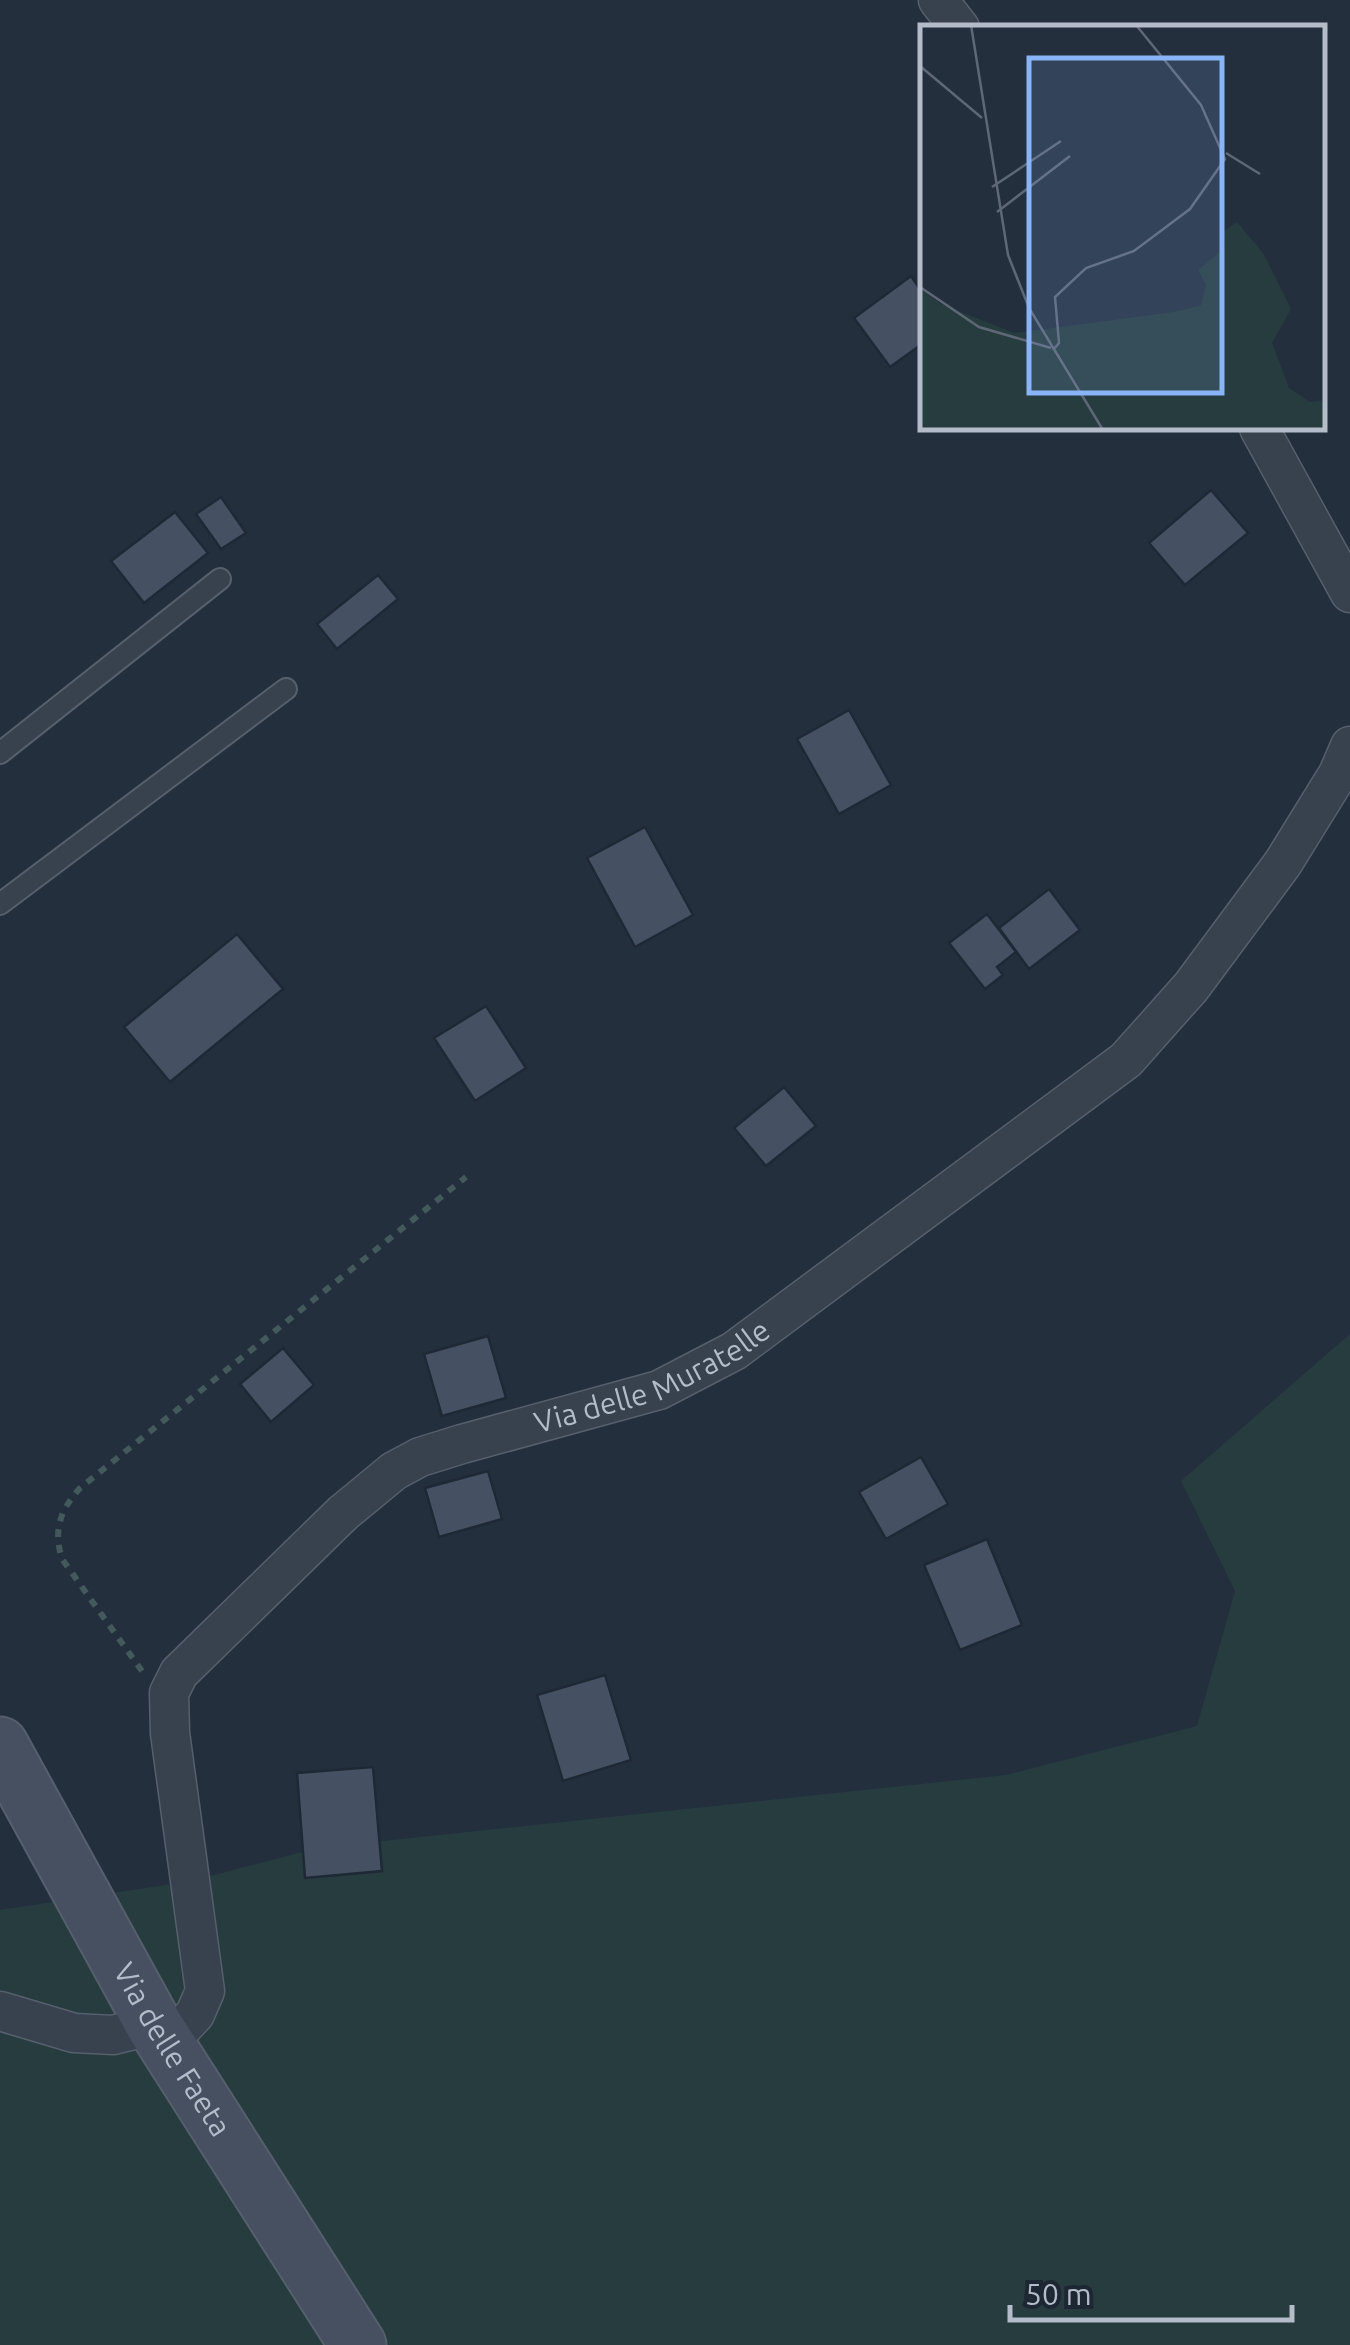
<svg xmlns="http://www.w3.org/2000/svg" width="1350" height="2345" viewBox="0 0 1350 2345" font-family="Ubuntu,sans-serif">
<rect width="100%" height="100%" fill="#242f3e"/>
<polygon fill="#263c3f" points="1350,1334 1350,2345 0,2345 0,1910 192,1881 317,1848 1006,1775 1197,1726 1235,1591 1181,1481"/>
<g fill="#455162" stroke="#1f2835" stroke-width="2.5">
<polygon points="911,276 922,292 922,344 890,367 854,318"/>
<polygon points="1211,490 1248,533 1185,585 1149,543"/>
<polygon points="221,497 246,533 221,549 196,514"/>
<polygon points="175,512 208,553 144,603 111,561"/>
<polygon points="378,575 398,599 337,649 317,624"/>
<polygon points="849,710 891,785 839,814 797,739"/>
<polygon points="645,827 693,915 635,947 587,858"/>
<polygon points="1049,889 1080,930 1029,969 999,928"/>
<polygon points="987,914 1016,952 997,967 1003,975 985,989 949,943"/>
<polygon points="237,934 283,989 170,1082 124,1027"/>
<polygon points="486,1006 526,1068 475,1101 434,1038"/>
<polygon points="784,1087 816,1126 766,1166 734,1128"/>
<polygon points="488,1336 506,1398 442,1416 424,1354"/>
<polygon points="283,1348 314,1385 271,1422 240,1384"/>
<polygon points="921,1457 948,1504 886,1539 859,1492"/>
<polygon points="488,1471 502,1519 439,1537 425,1488"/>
<polygon points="987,1539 1022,1625 960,1650 924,1565"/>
<polygon points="605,1675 631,1760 563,1781 537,1695"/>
<polygon points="373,1767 382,1871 305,1878 297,1773"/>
</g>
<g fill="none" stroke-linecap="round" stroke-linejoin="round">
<g stroke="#565f6c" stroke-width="24">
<g id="lane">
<polyline points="0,753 220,579"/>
<polyline points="0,904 286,689"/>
</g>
</g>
<g stroke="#565f6c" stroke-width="41">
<g id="street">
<polyline points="938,0 960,28"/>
<polyline points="1259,428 1350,593"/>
<polyline points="0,2011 74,2033 113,2035 154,2025"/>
<path id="s1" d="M 167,2044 L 195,2014 L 205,1991 L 170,1733 L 169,1693 L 179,1673 L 343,1513 L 394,1471 L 420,1457 L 462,1444 L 659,1390 L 734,1351 L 1126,1060 L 1191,987 L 1283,863 L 1338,774 L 1350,746"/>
</g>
</g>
<g stroke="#565f6c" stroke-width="59">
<g id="secondary">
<path id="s2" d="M 0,1745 L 154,2025 L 358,2345"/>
</g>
</g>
<path stroke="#44595c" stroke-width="6" stroke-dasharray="8 8" stroke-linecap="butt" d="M 142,1671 L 62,1559 C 53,1529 60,1511 80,1488 L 466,1177"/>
<use href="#lane" stroke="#38414e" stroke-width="20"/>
<use href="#street" stroke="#38414e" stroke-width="38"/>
<use href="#secondary" stroke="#465061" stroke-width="55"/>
</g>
<g text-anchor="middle" stroke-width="9" stroke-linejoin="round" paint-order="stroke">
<g font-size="30" fill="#b4bcc9" stroke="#1d2633">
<text dy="10" stroke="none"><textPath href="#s1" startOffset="960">Via delle Muratelle</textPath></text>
<text dy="10" stroke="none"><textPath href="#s2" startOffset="350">Via delle Faeta</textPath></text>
</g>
</g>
<g transform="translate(920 25)">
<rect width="405" height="405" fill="#242f3e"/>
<path d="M 317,197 L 343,228 L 371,284 L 352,318 L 369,363 L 390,377 L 405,375 L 405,405 L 0,405 L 0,263 L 21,279 L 94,308 L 253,287 L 281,280 L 286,260 L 278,245 L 305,222 L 301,208 Z" fill="#263c3f"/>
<path fill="none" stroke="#5e6776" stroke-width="2.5" d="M 51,0 L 88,230 L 109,283 L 183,405M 0,41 L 62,93M 306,128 L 340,149M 72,162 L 141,116M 77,187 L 150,131M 0,262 L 59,302 L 131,323M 133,325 L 139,318 L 135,272 L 166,243 L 214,226 L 270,184 L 305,134 L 281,80 L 216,0"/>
<path fill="#8ab4f8" fill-opacity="0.15" stroke="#8ab4f8" stroke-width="5" d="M 109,33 L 302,33 L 302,368 L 109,368 Z"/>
<rect width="405" height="405" fill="none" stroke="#b4bcc9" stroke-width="5"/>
</g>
<path d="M1010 2305v15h282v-15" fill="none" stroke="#b4bcc9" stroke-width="5"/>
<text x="1025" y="2305" font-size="30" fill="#b4bcc9" stroke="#1d2633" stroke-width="8" paint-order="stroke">50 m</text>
</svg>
